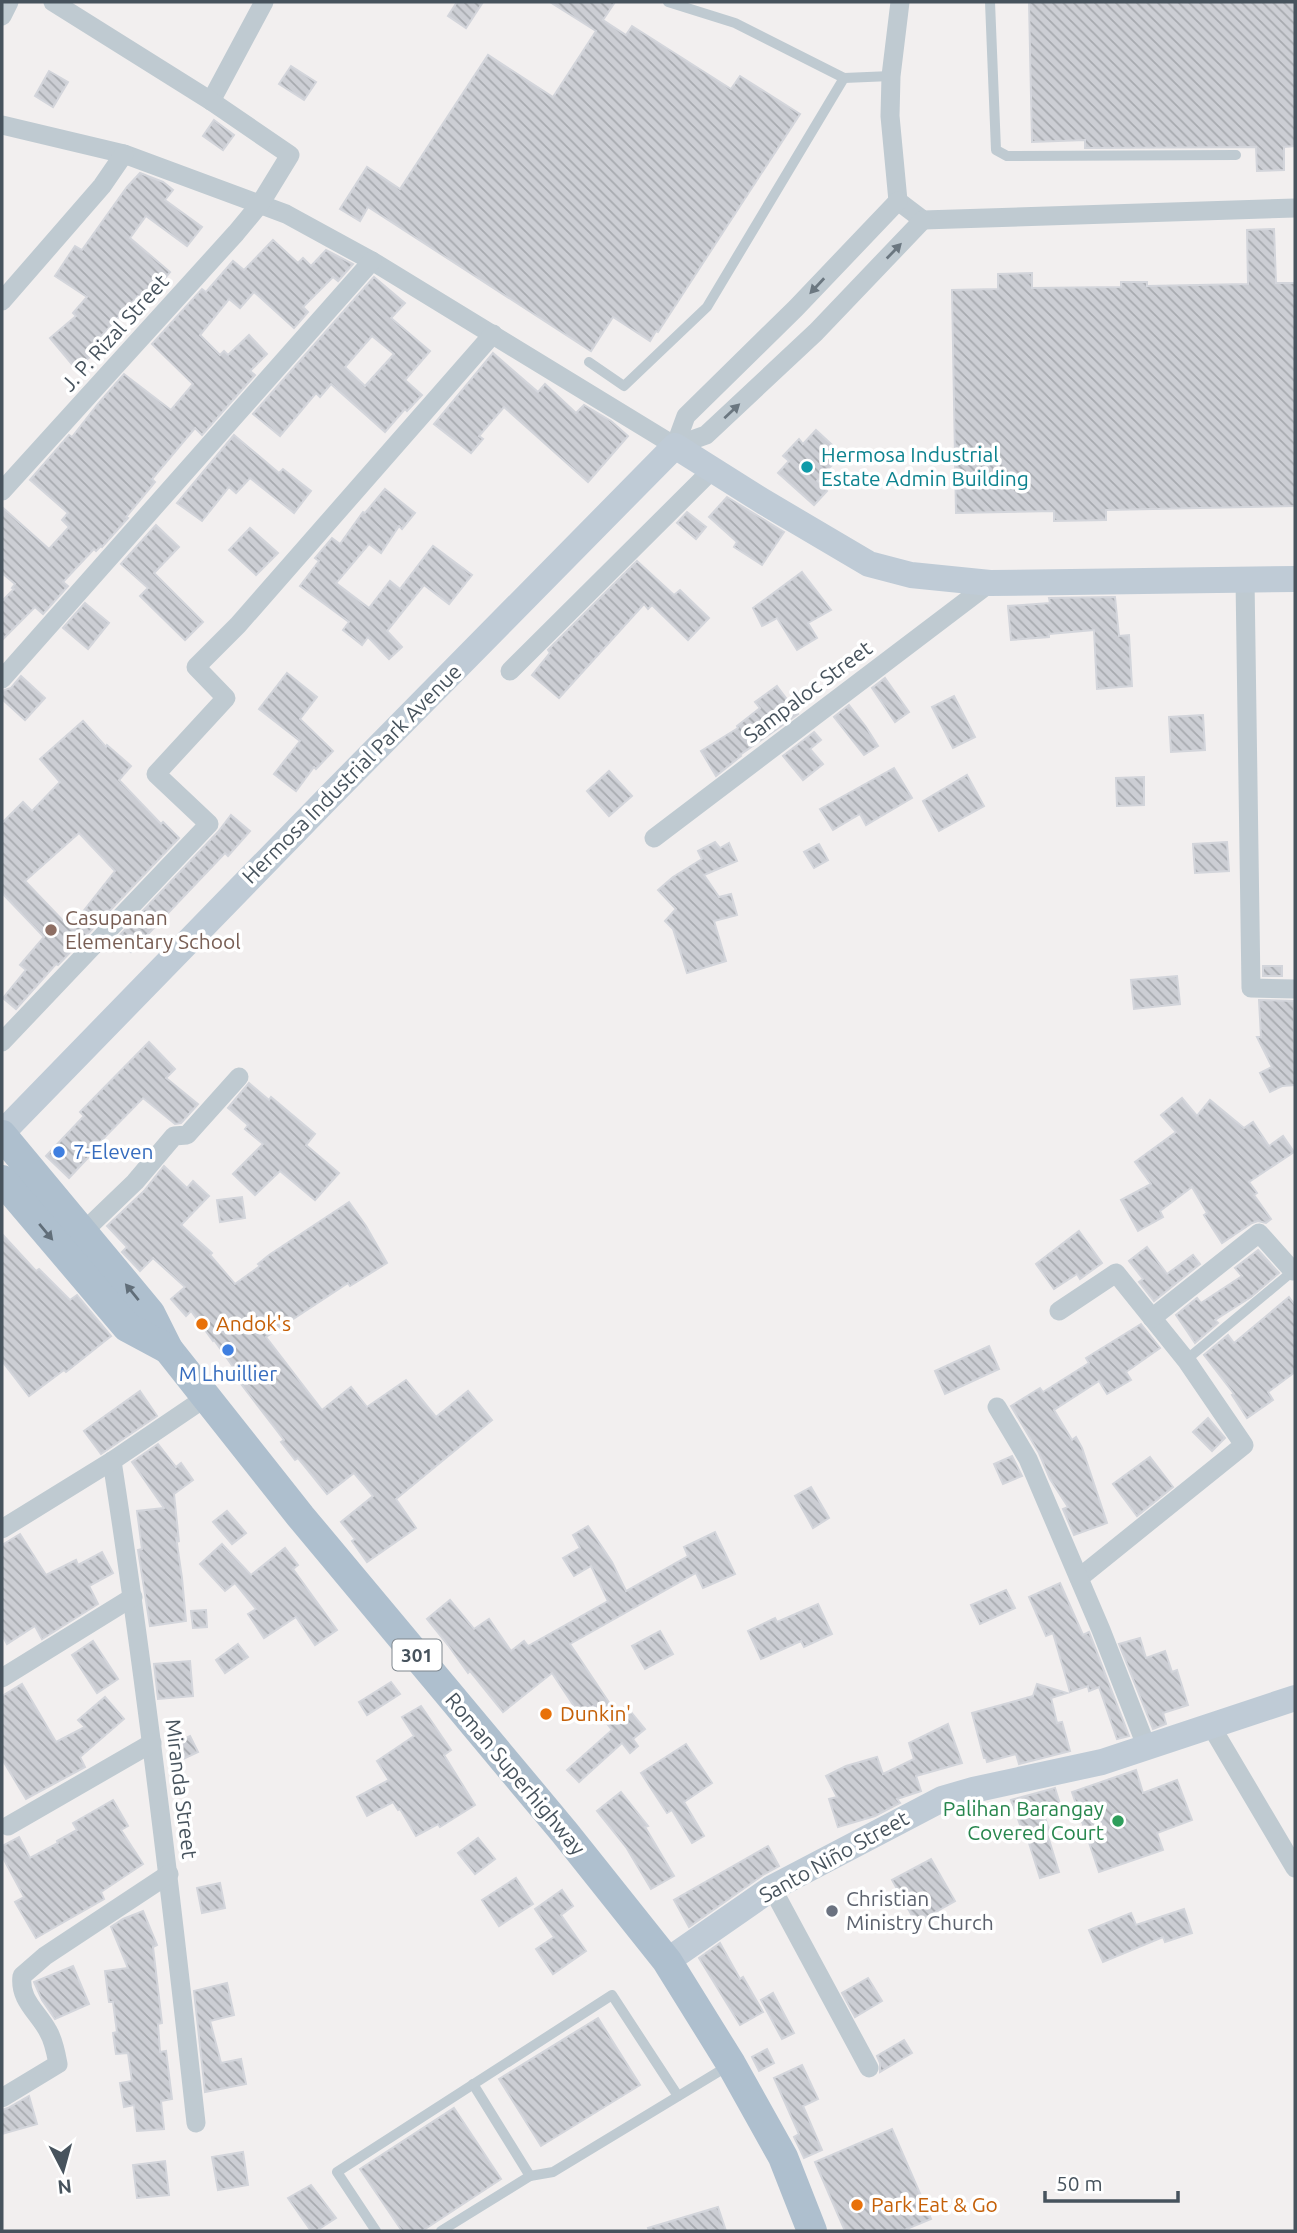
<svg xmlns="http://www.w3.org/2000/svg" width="1297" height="2233" viewBox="0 0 1297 2233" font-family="Ubuntu,sans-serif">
<defs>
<pattern id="building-back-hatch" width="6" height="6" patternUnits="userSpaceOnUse" patternTransform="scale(1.75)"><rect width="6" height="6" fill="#ccced4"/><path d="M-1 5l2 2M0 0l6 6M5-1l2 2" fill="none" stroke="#a7aaaf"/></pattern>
</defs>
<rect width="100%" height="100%" fill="#f2efef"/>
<g fill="url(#building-back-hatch)" stroke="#d3d5db" stroke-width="2" fill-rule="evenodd">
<polygon points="457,2 483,2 466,28 448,16"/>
<polygon points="550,2 615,2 603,20 626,35 632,26 731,89 740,76 800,114 658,332 656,331 650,341 613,317 591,351 368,207 360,221 340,209 367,167 400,189 488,55 553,97 596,31"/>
<polygon points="1029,2 1295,2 1295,146 1284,147 1284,170 1257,171 1256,147 1085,148 1085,140 1032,142"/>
<polygon points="291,66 316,82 304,100 279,84"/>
<polygon points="49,71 68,82 53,107 35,96"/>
<polygon points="214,120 234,135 223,150 203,136"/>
<polygon points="140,173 163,182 173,190 165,200 202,227 187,246 146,216 130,238 170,272 145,302 138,296 94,344 99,349 76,369 50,338 76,316 73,313 87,297 55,276 75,246 82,250 127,187"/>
<polygon points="1274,229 1276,283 1295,283 1295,506 1106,510 1106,520 1054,521 1054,511 956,513 952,290 998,289 998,274 1032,273 1032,288 1121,287 1121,282 1147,282 1147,286 1248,284 1247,230"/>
<polygon points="273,240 298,263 303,258 311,266 326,250 353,264 338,281 333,277 303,307 308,312 294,328 254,292 240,308 229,299 200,335 220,355 224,351 228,355 249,335 267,354 250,371 255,375 202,435 195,428 152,479 155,482 126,517 128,518 102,547 101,546 96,551 94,549 63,582 68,586 43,614 35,607 2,640 2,601 14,589 12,588 15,584 2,573 2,507 49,549 69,527 62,520 68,513 30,480 69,435 72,437 98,404 124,374 171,410 193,384 152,344 202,289 206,292 233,261 244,270"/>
<path d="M 374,277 L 405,303 L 391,318 L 430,351 L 405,380 L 422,395 L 407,411 L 405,409 L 385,432 L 331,384 L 320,397 L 316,393 L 280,436 L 253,414 ZM 372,336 L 394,354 L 365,386 L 345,367 Z"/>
<polygon points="493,353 538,392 545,384 576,413 584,405 611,421 628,436 588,482 504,407 479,436 483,439 471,453 434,424"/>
<polygon points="816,430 842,454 817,481 827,491 814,505 778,473 789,461 783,456 799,439 803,444"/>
<polygon points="234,435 279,473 283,469 311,491 294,513 250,478 236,493 229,487 202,521 177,503"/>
<polygon points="385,489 415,513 402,529 399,526 381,553 369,544 336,583 369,608 390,581 400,589 433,546 472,575 449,604 424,585 387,631 402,647 389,659 368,637 362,645 343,630 349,622 300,586 319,561 315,558 332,538 340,544 363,512 365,513"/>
<polygon points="727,497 784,532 762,565 734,547 737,542 709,517"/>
<polygon points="687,512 706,527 696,539 677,523"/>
<polygon points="156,525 179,547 154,573 203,622 185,640 140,596 148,588 121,564"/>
<polygon points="250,528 278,553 256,575 229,550"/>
<polygon points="637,561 674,595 680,590 709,618 688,640 652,605 648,609 644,604 559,698 532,675 550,653 548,650"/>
<polygon points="802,572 831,610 808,623 817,638 797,650 777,618 762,626 753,608"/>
<polygon points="1115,597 1119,636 1129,635 1132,686 1097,689 1094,630 1049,634 1049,637 1011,640 1008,606 1050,603 1049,598"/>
<polygon points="85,603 109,623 88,649 63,628"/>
<polygon points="287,673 317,697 300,719 333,751 316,769 314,767 296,791 274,774 300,741 259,709"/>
<polygon points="21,676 45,698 25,720 2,699 2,691 11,688"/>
<polygon points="885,678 909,712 895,722 872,688"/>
<polygon points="777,686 798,714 740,755 741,756 716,776 701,751 738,728 737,726 760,708 755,702"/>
<polygon points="954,696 975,737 953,748 932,707"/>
<polygon points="849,705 866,727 878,746 864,755 834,717"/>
<polygon points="1203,715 1205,750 1171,752 1169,717"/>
<path d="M 83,721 L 106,747 L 107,745 L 131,766 L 119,780 L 161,824 L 163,822 L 179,838 L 58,965 L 56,964 L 16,1009 L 3,998 L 26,970 L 20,965 L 44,937 L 2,893 L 2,823 L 23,802 L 32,811 L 60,782 L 40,759 ZM 79,833 L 115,871 L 70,928 L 25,881 Z"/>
<polygon points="814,732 821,740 810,749 823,764 803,780 783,756"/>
<polygon points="894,768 912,798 866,825 860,814 833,830 820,809"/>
<polygon points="609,771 632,796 609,816 587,791"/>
<polygon points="967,775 984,806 939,831 923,801"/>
<polygon points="1144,777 1144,805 1117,806 1116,778"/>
<polygon points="231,815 250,831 228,856 225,853 131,952 117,938 218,832"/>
<polygon points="715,842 720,848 729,843 737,861 704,875 719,897 731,894 737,915 714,921 726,961 687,973 673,929 665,921 676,909 658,890 673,877 702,859 698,851"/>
<polygon points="1227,842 1229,871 1195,873 1193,844"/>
<polygon points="819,844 828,860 814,868 804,852"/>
<rect x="1263" y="966" width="19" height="10"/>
<polygon points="1177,976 1180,1004 1134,1009 1131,980"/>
<polygon points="1259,1000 1294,1001 1295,1085 1282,1086 1270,1092 1260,1073 1272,1067 1257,1037 1261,1037"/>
<polygon points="149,1042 175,1069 166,1078 198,1104 181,1123 175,1124 143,1098 96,1146 98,1147 69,1178 46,1156 84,1116 80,1112"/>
<polygon points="249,1083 269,1100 271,1097 315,1134 306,1145 339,1173 315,1200 280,1171 255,1195 233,1174 263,1144 245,1129 248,1125 228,1108"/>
<polygon points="1182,1098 1197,1116 1210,1100 1244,1128 1253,1122 1269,1146 1283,1136 1294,1152 1249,1182 1257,1193 1254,1195 1271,1219 1266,1223 1258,1221 1252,1223 1222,1243 1204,1215 1207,1213 1192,1187 1160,1211 1163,1217 1138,1231 1121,1200 1151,1184 1135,1162 1176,1132 1161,1115"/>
<polygon points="164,1166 187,1188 193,1181 209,1196 181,1225 212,1253 210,1255 235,1284 260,1266 258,1264 269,1255 349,1202 366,1226 387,1263 350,1286 348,1283 266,1337 322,1410 351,1387 367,1407 406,1380 436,1417 468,1391 492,1420 396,1499 416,1528 367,1562 352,1541 355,1539 341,1522 373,1496 354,1473 327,1494 298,1458 295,1460 281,1442 284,1440 238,1380 241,1378 214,1340 213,1341 191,1311 186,1316 171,1299 185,1287 153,1258 140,1271 122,1252 127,1247 107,1226 144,1191"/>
<polygon points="242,1197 245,1218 220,1222 217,1200"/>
<polygon points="1079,1231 1102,1263 1080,1279 1077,1274 1054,1289 1036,1264"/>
<polygon points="2,1234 36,1271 39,1269 70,1300 77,1295 111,1336 66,1372 64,1370 29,1396 2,1361"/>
<polygon points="1147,1247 1167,1274 1193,1255 1200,1264 1154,1301 1139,1282 1143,1279 1129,1261"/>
<polygon points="1258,1250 1279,1273 1251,1297 1215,1320 1218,1323 1195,1343 1176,1315 1197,1298 1201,1303 1242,1276 1235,1268"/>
<polygon points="1289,1297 1295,1305 1295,1372 1268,1392 1273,1400 1247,1418 1232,1395 1234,1394 1204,1355 1228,1335 1234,1343"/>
<polygon points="1141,1324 1160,1348 1126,1372 1131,1380 1107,1394 1099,1381 1054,1410 1072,1440 1076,1437 1082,1448 1107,1523 1074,1535 1063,1509 1068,1507 1050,1479 1039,1453 1011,1406 1040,1388 1043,1392 1089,1363 1086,1358"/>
<polygon points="989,1346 999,1369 945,1394 935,1371"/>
<polygon points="140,1391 157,1416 101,1454 84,1431"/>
<polygon points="1208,1418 1225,1438 1212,1451 1193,1432"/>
<polygon points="158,1444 176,1467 181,1463 193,1480 174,1494 179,1542 176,1537 182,1578 186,1621 150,1626 138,1550 142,1549 137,1511 164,1508 132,1462"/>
<polygon points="1012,1456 1022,1476 1003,1484 994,1464"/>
<polygon points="1150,1457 1173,1487 1137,1516 1113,1484"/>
<polygon points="811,1487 829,1518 813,1528 795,1496"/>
<polygon points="227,1511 246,1533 232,1544 213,1522"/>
<polygon points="588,1526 612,1562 626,1591 688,1556 684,1547 715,1532 735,1574 703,1588 696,1573 570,1644 616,1713 626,1706 645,1729 633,1739 638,1746 630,1753 622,1743 579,1782 567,1770 612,1730 593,1706 580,1715 552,1673 503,1712 470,1671 468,1673 448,1645 427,1619 450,1600 474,1629 489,1619 511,1651 524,1641 528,1646 608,1601 591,1566 574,1576 563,1558 580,1548 573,1535"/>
<polygon points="20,1534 46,1575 76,1560 78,1565 102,1552 113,1573 89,1586 98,1604 42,1639 35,1626 7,1644 2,1635 2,1545"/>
<polygon points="222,1544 251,1575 285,1548 298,1565 293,1569 337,1630 315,1645 296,1617 264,1638 248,1614 256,1609 235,1583 225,1591 200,1564"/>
<polygon points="1060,1583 1083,1635 1089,1632 1129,1736 1117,1739 1099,1687 1089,1691 1088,1686 1070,1692 1053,1633 1046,1636 1029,1597"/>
<polygon points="1006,1590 1015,1608 980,1624 971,1605"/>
<polygon points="818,1604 832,1634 804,1647 801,1641 761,1659 748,1631 775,1618 777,1622"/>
<polygon points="206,1610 207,1627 193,1628 191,1611"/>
<polygon points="660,1631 673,1654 645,1669 632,1646"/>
<polygon points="1140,1638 1146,1658 1165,1651 1172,1672 1177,1670 1188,1705 1163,1713 1166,1724 1153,1729 1119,1644"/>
<polygon points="93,1641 118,1679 97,1693 72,1655"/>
<polygon points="238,1644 248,1657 225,1673 216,1660"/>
<polygon points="190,1661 193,1696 158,1699 154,1664"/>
<polygon points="391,1682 400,1694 367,1715 359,1702"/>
<polygon points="22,1684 56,1742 85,1727 78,1720 105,1697 124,1719 80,1757 85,1767 26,1799 2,1759 2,1696"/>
<polygon points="1037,1684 1067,1693 1051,1698 1057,1723 1062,1722 1070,1751 1019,1764 1016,1754 987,1762 986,1758 984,1758 972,1713 1033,1696"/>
<polygon points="421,1706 451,1750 444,1755 475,1805 440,1827 438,1824 416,1836 400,1809 398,1810 393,1802 367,1816 357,1797 389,1780 377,1761 414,1736 402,1717"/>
<polygon points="948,1724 962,1763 916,1776 921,1791 897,1799 900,1803 875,1816 838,1827 829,1799 837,1797 826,1776 846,1766 877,1757 883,1774 914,1759 909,1743"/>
<polygon points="190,1736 198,1752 179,1761 171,1745"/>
<polygon points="686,1744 712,1783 684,1802 704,1836 692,1843 672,1810 667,1813 641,1773"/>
<polygon points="1136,1770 1143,1793 1177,1780 1192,1820 1157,1833 1163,1850 1099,1872 1072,1792"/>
<polygon points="1055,1788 1060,1804 1042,1809 1050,1832 1047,1833 1059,1872 1040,1878 1028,1840 1026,1841 1011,1800"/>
<polygon points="621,1792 648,1826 645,1827 674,1876 651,1889 626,1847 597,1811"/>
<polygon points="113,1800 128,1826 121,1830 143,1864 101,1892 104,1899 36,1938 15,1902 24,1897 2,1856 2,1846 19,1837 30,1858 58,1843 57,1841 77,1830 73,1823"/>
<polygon points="478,1838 495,1859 475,1874 458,1853"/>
<polygon points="768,1846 779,1866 763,1875 689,1927 674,1900"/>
<polygon points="931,1859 955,1901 916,1923 892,1880"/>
<polygon points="516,1878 533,1904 499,1926 482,1900"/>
<polygon points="220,1883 225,1908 202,1913 197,1888"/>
<polygon points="562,1890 573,1906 561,1915 586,1951 553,1974 536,1949 554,1937 535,1909"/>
<polygon points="1184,1909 1192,1933 1165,1942 1163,1937 1103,1962 1089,1930 1131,1913 1136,1925"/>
<polygon points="143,1911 157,1945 153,1947 162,2023 158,2024 160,2052 166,2051 172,2099 161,2101 164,2129 137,2131 134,2105 124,2107 120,2083 132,2081 128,2053 116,2054 113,2033 117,2032 113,2002 109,2002 105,1971 128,1968 111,1927 123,1919"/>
<polygon points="720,1943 740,1979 743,1977 763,2012 740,2025 699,1958"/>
<polygon points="73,1966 89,2004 55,2019 42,2000 34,1982"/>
<polygon points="868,1978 882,2001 855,2017 842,1993"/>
<polygon points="227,1983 234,2015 210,2021 221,2063 241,2059 246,2084 205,2092 194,1991"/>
<polygon points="773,1993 794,2033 782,2039 761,2000"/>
<polygon points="598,2018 640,2085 541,2146 499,2079"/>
<polygon points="904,2040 912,2053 880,2072 880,2063 877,2056"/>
<polygon points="767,2049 774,2063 759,2071 752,2057"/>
<polygon points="802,2065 818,2099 803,2106 822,2150 804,2158 794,2137 799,2134 774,2078"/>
<polygon points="29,2096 37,2124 2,2134 2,2110 8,2108"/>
<polygon points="454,2108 501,2179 422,2231 402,2231 360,2169"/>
<polygon points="892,2129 931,2219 902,2231 845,2231 815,2162"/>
<polygon points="243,2152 248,2185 218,2190 212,2157"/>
<polygon points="165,2161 169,2195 137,2198 133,2165"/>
<polygon points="311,2185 336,2218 316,2231 311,2231 288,2198"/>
<polygon points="718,2207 726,2231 649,2231 648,2228"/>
</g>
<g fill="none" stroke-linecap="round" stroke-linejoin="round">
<g stroke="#bfcad1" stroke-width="10">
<polyline points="668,2 735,23 844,78 891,76"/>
<polyline points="990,2 996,150 1007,156 1236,155"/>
<polyline points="589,362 624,386 707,307 844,78"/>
<polyline points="1186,1360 1293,1271"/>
<polyline points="473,2084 530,2176"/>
<polyline points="376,2231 337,2172 612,1995 678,2096"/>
<polyline points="441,2231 530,2176 553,2172 728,2066"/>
</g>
<g stroke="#bfcad1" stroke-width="19">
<polyline points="900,2 891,76 890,116 898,201 923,220 1295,208"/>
<polyline points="2,16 9,2"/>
<polyline points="211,101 264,2"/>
<polyline points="2,125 124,154 286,214 372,261 675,446"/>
<polyline points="2,301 102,186 124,154"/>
<polyline points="675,446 706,435 816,332 923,220"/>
<polyline points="675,446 686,416 796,308 898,201"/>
<polyline points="2,491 236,233 260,204 290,155 211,101 53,2"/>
<polyline points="1245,579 1251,988 1295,989"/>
<polyline points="510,671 712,470"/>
<polyline points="2,679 372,261"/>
<polyline points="654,838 990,583"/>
<polyline points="2,1042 209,824 156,774 226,698 196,667 238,625 493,334"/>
<polyline points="83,1232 135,1182 174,1136 187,1135 239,1077"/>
<polyline points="1059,1311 1116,1273 1186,1360 1244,1445 1079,1578"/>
<polyline points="1152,1318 1259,1233 1293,1271"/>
<polyline points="997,1407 1028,1459 1101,1630 1147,1748"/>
<path d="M 112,1461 C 146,1681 172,1902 196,2123"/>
<polyline points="2,1529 112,1461 205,1398"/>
<polyline points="2,1678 133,1597"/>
<polyline points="1211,1726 1295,1868"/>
<polyline points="8,1826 152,1743"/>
<polyline points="772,1888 869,2068"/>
<path d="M 2,2098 L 58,2064 C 56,2053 54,2041 48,2031 C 38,2012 19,2000 22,1976 L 45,1956 L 169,1874"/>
</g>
<g stroke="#bfcbd6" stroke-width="26">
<polyline points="2,1133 329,797 675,446 764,502 869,564 911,575 990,583 1295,579"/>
<polyline points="667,1961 772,1888 942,1799 973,1790 1102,1762 1295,1698"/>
</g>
<g stroke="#aebfce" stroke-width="30">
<polyline points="2,1135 150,1313 168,1349 301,1517 565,1833 667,1961 731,2064 783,2157 812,2231"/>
<polyline points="2,1180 127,1327 168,1349"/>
</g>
</g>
<defs><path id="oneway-solid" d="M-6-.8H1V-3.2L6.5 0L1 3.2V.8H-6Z" transform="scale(1.75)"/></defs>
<g fill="#6b7780">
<use href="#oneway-solid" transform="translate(894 251) rotate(-46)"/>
<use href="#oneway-solid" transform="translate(817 286) rotate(133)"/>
<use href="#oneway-solid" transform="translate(732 411) rotate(-43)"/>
</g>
<g fill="#616e79">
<use href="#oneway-solid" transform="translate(46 1232) rotate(50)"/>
<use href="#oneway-solid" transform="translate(132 1292) rotate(-129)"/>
</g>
<circle fill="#0f9aa8" stroke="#fff" stroke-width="2.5" cx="807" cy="467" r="7"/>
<circle fill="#8d6e63" stroke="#fff" stroke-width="2.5" cx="51" cy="930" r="7"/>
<g fill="#3f7fe0" stroke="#fff" stroke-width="2.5">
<circle cx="59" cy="1152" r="7"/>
<circle cx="228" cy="1350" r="7"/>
</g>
<g fill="#e8710a" stroke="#fff" stroke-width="2.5">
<circle cx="202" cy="1324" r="7"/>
<circle cx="546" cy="1714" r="7"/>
<circle cx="857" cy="2205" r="7"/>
</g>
<circle fill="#2e9e5b" stroke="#fff" stroke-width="2.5" cx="1118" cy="1821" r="7"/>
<circle fill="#6b7280" stroke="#fff" stroke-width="2.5" cx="832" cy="1911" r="7"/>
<g text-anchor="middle" stroke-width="7" stroke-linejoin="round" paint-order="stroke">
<rect fill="#fff" stroke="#7e878e" stroke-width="2" x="392.5" y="1639.5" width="49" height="31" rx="5"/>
<g font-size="19" font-weight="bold" fill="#47535d">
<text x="417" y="1662">301</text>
</g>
<g font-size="21" fill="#47535d" stroke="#fff">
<text transform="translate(115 333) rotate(-48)" y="7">J. P. Rizal Street</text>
<text transform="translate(808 692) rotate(-37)" y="7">Sampaloc Street</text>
<text transform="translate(352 774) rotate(-45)" y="7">Hermosa Industrial Park Avenue</text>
<text transform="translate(515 1774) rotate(50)" y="7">Roman Superhighway</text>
<text transform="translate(181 1789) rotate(83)" y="7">Miranda Street</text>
<text transform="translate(834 1857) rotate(-29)" y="7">Santo Niño Street</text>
</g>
<g font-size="21" fill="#0d838f" stroke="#fff" text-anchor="start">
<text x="821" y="462">Hermosa Industrial<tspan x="821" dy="24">Estate Admin Building</tspan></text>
</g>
<g font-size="21" fill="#785e54" stroke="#fff" text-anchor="start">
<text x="65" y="925">Casupanan<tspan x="65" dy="24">Elementary School</tspan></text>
</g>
<g font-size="21" fill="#366cbe" stroke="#fff" text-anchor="start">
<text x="73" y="1159">7-Eleven</text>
<text x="228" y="1381" text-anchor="middle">M Lhuillier</text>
</g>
<g font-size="21" fill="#c56008" stroke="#fff" text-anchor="start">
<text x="216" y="1331">Andok's</text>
<text x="560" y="1721">Dunkin'</text>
<text x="871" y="2212">Park Eat &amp; Go</text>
</g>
<g font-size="21" fill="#27864d" stroke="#fff" text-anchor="end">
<text x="1104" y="1816">Palihan Barangay<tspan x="1104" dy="24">Covered Court</tspan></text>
</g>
<g font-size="21" fill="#5b616d" stroke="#fff" text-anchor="start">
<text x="846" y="1906">Christian<tspan x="846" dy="24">Ministry Church</tspan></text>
</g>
</g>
<rect width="1297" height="2233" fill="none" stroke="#47535d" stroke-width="7"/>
<g transform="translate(63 2170) rotate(174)" stroke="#ffffff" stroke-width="5" paint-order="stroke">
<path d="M0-5L12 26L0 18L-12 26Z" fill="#47535d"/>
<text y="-10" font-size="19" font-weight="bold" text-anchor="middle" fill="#47535d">N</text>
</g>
<path d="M1045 2191v10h133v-10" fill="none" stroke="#47535d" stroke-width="3.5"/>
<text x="1056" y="2191" font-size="21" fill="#47535d" stroke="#ffffff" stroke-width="5" paint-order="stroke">50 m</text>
</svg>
